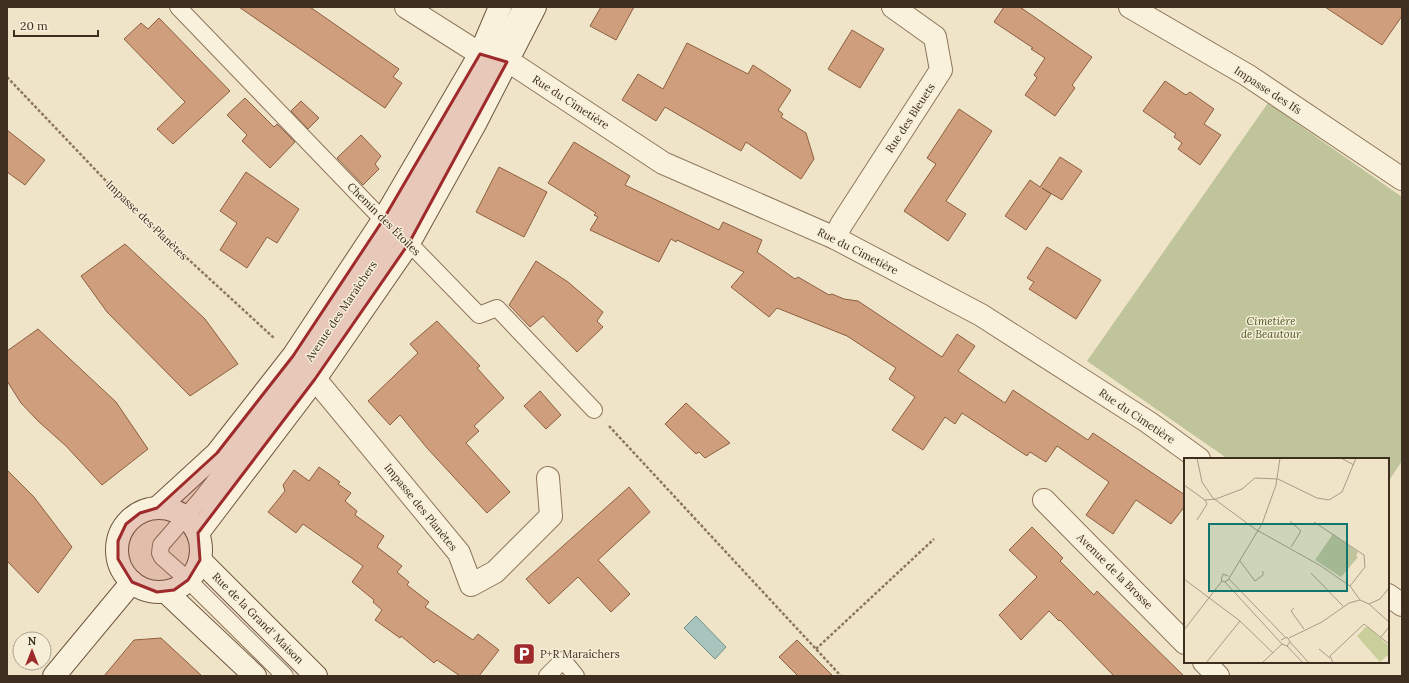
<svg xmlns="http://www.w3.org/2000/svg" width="1409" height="683" viewBox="0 0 1409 683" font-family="Lora,serif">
<rect width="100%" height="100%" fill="#f0e4c8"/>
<polygon fill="#bfc49a" points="1268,103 1402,197 1402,461 1388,482 1388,459 1228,459 1087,361"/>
<polygon fill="#a9c4bc" stroke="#6f938a" points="696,616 726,647 715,659 684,628"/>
<g fill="#cf9f7d" stroke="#8d5f41">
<polygon points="239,7 310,7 399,69 393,77 402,83 385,108"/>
<polygon points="601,7 634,7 616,40 590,26"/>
<polygon points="1004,7 1020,7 1092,57 1072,85 1075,88 1055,116 1025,95 1037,78 1034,75 1045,58 1031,49 1033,48 994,22"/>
<polygon points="1325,7 1402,7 1402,16 1382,45"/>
<polygon points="159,18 230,91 173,144 157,129 185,102 124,39 141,23 148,29"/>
<polygon points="852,30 884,49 860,88 828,69"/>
<polygon points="687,43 748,74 753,65 791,90 778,110 783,114 781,117 806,133 814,159 801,179 746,142 741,151 665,107 656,121 622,100 638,74 663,89"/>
<polygon points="1165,81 1186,95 1190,92 1214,109 1204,124 1221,135 1200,165 1178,149 1182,143 1174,137 1176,134 1143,111"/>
<polygon points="245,98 274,127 277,124 295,142 270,168 242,141 247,135 227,115"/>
<polygon points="301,101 319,118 308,129 291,111"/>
<polygon points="959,109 992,131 946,201 966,214 948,241 904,211 936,164 927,158"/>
<polygon points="7,130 45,160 25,185 7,172"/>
<polygon points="361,135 381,156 375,164 379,169 363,185 337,158"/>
<polygon points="574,142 630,176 625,185 719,230 723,222 762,240 757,252 795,279 798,277 829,295 832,294 844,299 858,301 942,357 957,334 975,346 958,371 1005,403 1013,390 1088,440 1093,433 1185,495 1185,506 1171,524 1136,500 1113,534 1086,515 1109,482 1057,446 1046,462 1030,452 1027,456 962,413 955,424 945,417 923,450 892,430 915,397 889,379 896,368 847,336 777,308 769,317 731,287 744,272 677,240 676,242 671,239 659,262 590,230 598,217 594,215 596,213 548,183"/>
<polygon points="1060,157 1082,171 1062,200 1042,188 1051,194 1026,230 1005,216 1030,180 1040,187"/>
<polygon points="499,167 547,192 524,237 476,212"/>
<polygon points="246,172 299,209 277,243 267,237 247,268 220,250 237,223 220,211"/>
<polygon points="125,244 205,319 238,364 190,396 107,312 81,276"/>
<polygon points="1047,247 1101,280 1076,319 1029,289 1034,282 1027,278"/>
<polygon points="536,261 568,282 603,312 597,321 603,327 577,352 543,316 530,327 509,305"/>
<polygon points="437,321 480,366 477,368 504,398 474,426 479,431 466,443 510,492 487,513 427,448 400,415 390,425 368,401 418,353 410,344"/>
<polygon points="38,329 116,402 148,449 102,485 66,446 38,421 21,403 7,381 7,351"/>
<polygon points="540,391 561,415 546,429 524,406"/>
<polygon points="686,403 730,443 705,458 699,452 696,454 665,424"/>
<polygon points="319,467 340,482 338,484 351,493 345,501 357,511 355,515 384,536 377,547 402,566 397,572 409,582 407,585 429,602 425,607 473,640 478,634 499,650 479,676 460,676 437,660 434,663 401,636 400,638 375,620 382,610 373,602 374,600 352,582 363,566 303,524 296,533 268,512 285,491 283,485 294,470 309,481"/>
<polygon points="7,470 34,497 72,547 38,593 7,561"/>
<polygon points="629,487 650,512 598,560 630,594 611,612 578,577 549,604 526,579"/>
<polygon points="1032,527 1063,558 1060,561 1094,595 1097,591 1184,676 1114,676 1060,620 1059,621 1049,611 1021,640 999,615 1037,577 1009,550"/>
<polygon points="161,638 202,676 104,676 134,640"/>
<polygon points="797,640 833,676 798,676 779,657"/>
</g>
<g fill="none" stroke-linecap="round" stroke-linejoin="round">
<g stroke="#8d765c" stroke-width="18">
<g id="lane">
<polyline points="178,7 383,220 409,243 479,315 497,308 594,410"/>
<polyline points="285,676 188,580 162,557 160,553 161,545 201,499 322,343 394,231 464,114 496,59 521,7"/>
<polyline points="547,676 563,660 576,676"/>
</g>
</g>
<g stroke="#8d765c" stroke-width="24">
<g id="street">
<polyline points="406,7 480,54 507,62 516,66 663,163 835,238 981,315 1148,422 1199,459"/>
<polyline points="1130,7 1247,75 1402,179"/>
<polyline points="835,238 841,225 941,70 935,37 893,7"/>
<polyline points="315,379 459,553 471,585 495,572 551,516 548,478"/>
<polyline points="1044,500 1185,643"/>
<polyline points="1388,595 1402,605"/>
<polyline points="1204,662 1218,676"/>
</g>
</g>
<g stroke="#6f573f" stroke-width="24">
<g id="secondary">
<circle cx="159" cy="550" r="42"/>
<polyline points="157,508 217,453 293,356 383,220 480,54 500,7"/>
<polyline points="198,533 315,379 409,243 475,124 535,7"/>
<polyline points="200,560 316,676"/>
<polyline points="166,592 255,676"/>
<polyline points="54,676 132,582"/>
</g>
</g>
<g stroke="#8d765c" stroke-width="2.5" stroke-dasharray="3 2" stroke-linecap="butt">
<polyline points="7,77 127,203 274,338"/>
<polyline points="609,426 841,676"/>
<polyline points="816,649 934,539"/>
</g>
<use href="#lane" stroke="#faf1dc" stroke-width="16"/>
<use href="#street" stroke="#faf1dc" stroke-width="22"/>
<use href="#secondary" stroke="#faf1dc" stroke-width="22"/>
</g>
<path fill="#9e2a2b" fill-opacity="0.2" stroke="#9e2a2b" stroke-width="3" stroke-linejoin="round" d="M 480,54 L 507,62 L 409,243 L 315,379 L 198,533 L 200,560 L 188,580 L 174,590 L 157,592 L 132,582 L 118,559 L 118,541 L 126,524 L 140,513 L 157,508 L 217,453 L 293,356 L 383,220 Z"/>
<defs>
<g id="parking-square" transform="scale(1.15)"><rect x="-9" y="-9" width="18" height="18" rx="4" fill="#9e2a2b" stroke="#f7eed8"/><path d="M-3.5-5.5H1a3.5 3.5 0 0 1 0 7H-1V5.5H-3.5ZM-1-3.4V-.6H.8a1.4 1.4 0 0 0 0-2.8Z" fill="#fff"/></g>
</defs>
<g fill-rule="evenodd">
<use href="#parking-square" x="524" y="654"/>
</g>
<g text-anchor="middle" stroke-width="3" stroke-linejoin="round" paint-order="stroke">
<g font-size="11" fill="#3d2e20" stroke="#f7eed8">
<text transform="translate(1268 90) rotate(33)" y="4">Impasse des Ifs</text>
<text transform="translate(571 102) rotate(33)" y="4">Rue du Cimetière</text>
<text transform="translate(910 118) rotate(-57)" y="4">Rue des Bleuets</text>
<text transform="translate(384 219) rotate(45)" y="4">Chemin des Étoiles</text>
<text transform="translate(147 220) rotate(44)" y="4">Impasse des Planètes</text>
<text transform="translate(858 251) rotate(27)" y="4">Rue du Cimetière</text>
<text transform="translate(341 311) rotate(-56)" y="4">Avenue des Maraîchers</text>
<text transform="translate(1137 416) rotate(34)" y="4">Rue du Cimetière</text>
<text transform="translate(421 507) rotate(51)" y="4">Impasse des Planètes</text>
<text transform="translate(1115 571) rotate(45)" y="4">Avenue de la Brosse</text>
<text transform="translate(258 618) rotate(45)" y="4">Rue de la Grand' Maison</text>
</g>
<g font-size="11" font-style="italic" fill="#4d5a26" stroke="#f7eed8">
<text x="1271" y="325">Cimetière<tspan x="1271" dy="13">de Beautour</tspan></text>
</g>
<g font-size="11" fill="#3d2e20" stroke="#f7eed8" text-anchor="start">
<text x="540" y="658">P+R Maraîchers</text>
</g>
</g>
<g transform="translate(1184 458)">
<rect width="205" height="205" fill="#f0e4c8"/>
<path d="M 184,169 L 205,188 L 205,196 L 196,204 L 173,178 L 180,171 L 179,170 Z" fill="#c9cf9b"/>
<path d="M 149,76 L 174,94 L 172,98 L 174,99 L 157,119 L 131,102 Z" fill="#bfc49a"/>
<path fill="none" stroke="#a89b85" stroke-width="1" d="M 13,0 L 18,24 L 29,40 L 71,71 L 137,108 L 166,128 L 176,142M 157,0 L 170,7M 0,27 L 21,42 L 32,41 L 58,31 L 71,20 L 94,21 L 133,40 L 145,42 L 158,34 L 172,0M 13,62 L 23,46 L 21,42M 106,63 L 117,73 L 107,89M 130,64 L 180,97 L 181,109 L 166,128M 56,103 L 71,123 L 79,117 L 79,113M 127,115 L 159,148M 44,118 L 39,116 L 37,122 L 40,124 L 44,122 L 78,66 L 92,27 L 96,0M 0,121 L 56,163 L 89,195M 45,121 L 101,179M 41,124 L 98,186 L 103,188 L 106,184 L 103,179 L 97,182M 185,146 L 205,164M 110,150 L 107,153 L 120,171M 0,172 L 38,123M 197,179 L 205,169M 105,180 L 138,164 L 165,145 L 176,142 L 185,146 L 196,141 L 205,130M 106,184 L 125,205M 103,188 L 119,205M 135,191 L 146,200M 22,205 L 56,163M 78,205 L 98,186M 149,205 L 146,198 L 180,166 L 205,186"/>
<path fill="#0f766e" fill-opacity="0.15" stroke="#0f766e" stroke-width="2" d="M 25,66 L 163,66 L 163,133 L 25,133 Z"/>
<rect width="205" height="205" fill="none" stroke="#3d2e20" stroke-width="2"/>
</g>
<rect width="1409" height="683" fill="none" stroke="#3d2e20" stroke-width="16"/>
<g transform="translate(32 651)"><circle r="19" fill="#f7eed8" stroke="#ada18e"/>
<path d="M0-3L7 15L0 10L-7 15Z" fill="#9e2a2b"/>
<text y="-6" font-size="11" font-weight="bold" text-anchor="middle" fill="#3d2e20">N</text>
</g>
<path d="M14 30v6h84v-6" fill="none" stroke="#3d2e20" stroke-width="2"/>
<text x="20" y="30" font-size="12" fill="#3d2e20" stroke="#f7eed8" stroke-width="3" paint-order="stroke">20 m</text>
</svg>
